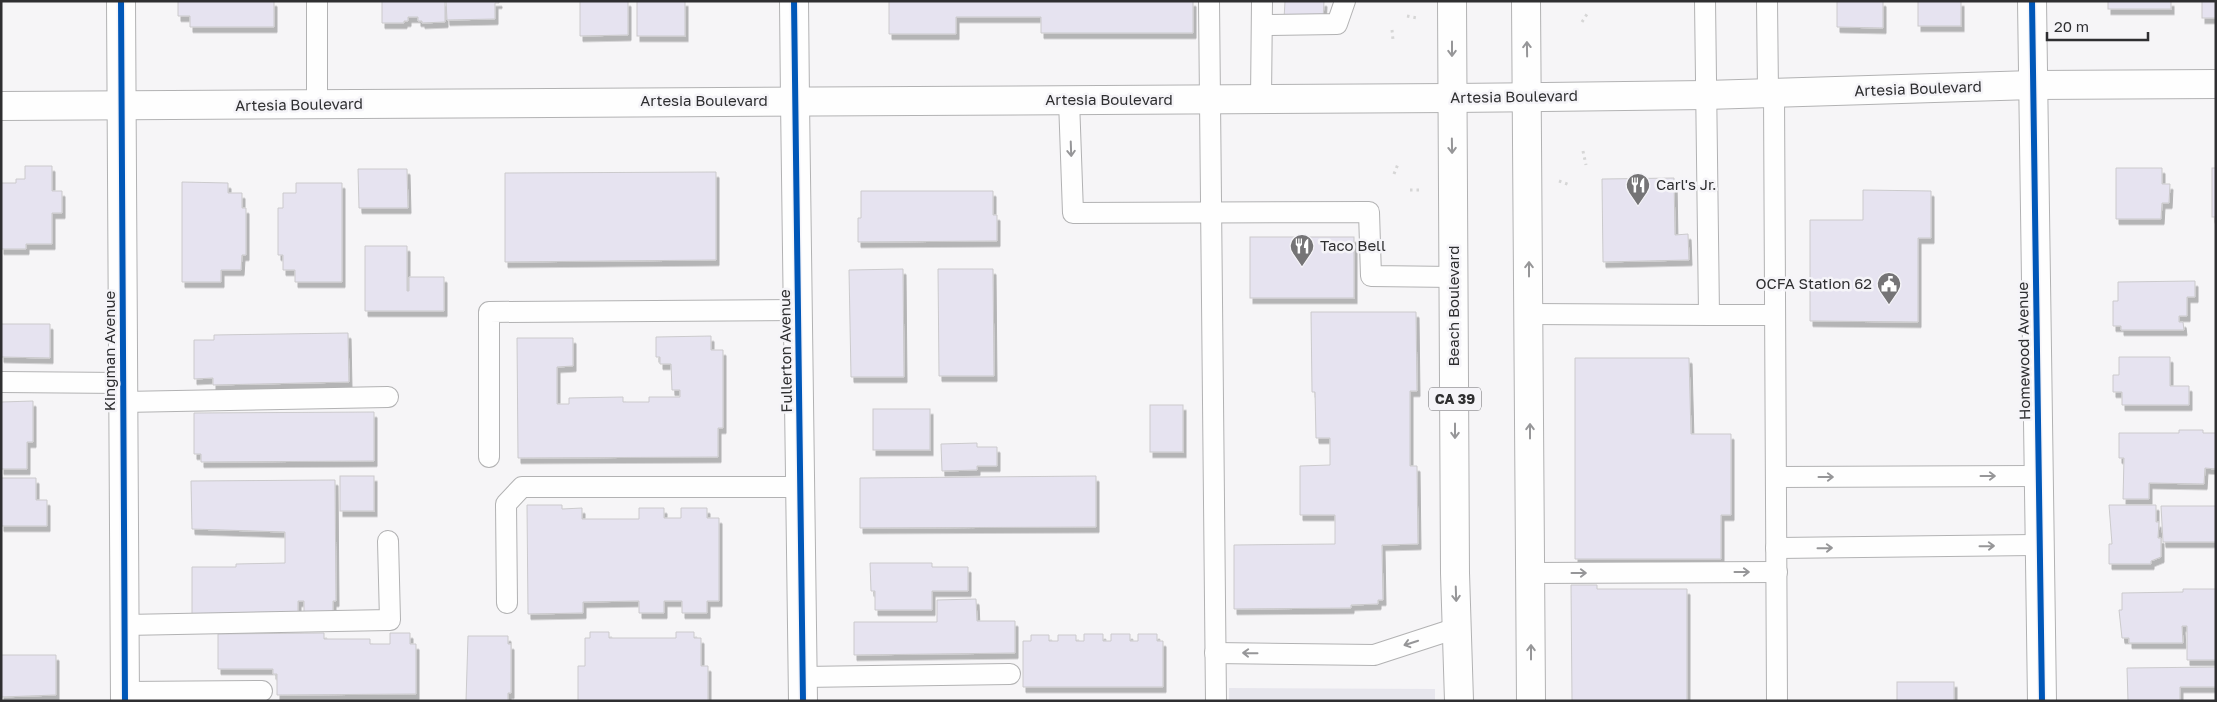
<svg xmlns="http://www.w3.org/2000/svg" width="2217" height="702" viewBox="0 0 2217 702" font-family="'Golos Text',sans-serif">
<defs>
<filter id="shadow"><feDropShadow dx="3" dy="5.5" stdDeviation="0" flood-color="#0004"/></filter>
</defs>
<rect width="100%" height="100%" fill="#f6f5f7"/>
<polygon fill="#e7e6ed" points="1229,688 1435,689 1435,701 1229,701"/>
<g fill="#e6e3f0" stroke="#cbcacc" filter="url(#shadow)">
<polygon points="178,1 274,1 274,27 190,27 190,16 178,16"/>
<polygon points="382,1 445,1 445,22 422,23 422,21 418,21 418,17 408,17 408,21 404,21 404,23 382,23"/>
<polygon points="446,1 499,1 499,3 495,3 495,19 447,20"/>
<polygon points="580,1 628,1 628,35 580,36"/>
<rect x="637" y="1" width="48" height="35"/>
<polygon points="889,1 1193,1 1193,33 1041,33 1041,17 956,17 956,34 889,34"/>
<polygon points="1285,1 1324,1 1323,21 1284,19"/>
<polygon points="1837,1 1883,1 1883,28 1837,27"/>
<rect x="1918" y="1" width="43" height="25"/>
<rect x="2108" y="1" width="63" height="8"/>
<rect x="2202" y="1" width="14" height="17"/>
<polygon points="25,166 52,166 52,191 62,191 62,213 52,213 52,244 26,244 26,249 1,249 1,183 16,183 16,179 25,179"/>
<polygon points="2116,168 2162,168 2162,184 2170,184 2169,203 2162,203 2161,219 2116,219"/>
<rect x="2212" y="168" width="4" height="49"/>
<polygon points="358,169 407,169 408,208 359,208"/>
<polygon points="716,172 716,260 505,262 505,173"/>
<polygon points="1674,178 1675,235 1688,234 1689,260 1603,262 1602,179"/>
<polygon points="182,182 228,183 228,193 242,193 242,208 246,208 246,255 242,255 241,270 221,270 221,282 182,282"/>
<polygon points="296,183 342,183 342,282 295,282 295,270 283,270 283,255 278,255 278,208 283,208 283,193 296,193"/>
<polygon points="1863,190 1931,191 1931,238 1918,238 1918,322 1810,321 1810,220 1863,220"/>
<polygon points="861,191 993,191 993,215 997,215 997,241 858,242 858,218 861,218"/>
<rect x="1250" y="237" width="104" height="61"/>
<polygon points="365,246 407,246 407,291 409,291 409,277 444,277 444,311 365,311"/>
<polygon points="903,269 904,377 851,377 849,270"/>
<polygon points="938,269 993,269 994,376 939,376"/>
<polygon points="2195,281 2195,297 2187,297 2187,316 2179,316 2179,322 2183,322 2184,330 2121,330 2121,326 2113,326 2113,301 2118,301 2118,282"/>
<polygon points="1311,312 1416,312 1417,391 1410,391 1410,466 1417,466 1418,544 1382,545 1383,600 1378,600 1378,604 1351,605 1351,608 1234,609 1234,545 1335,544 1335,515 1300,515 1300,466 1330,465 1330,438 1316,438 1315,392 1312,392"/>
<polygon points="1,324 50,324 50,358 1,357"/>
<polygon points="348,333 349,382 213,385 213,378 194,379 194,340 214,340 214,335"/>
<polygon points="711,336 711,350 723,350 723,428 718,428 718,457 518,458 517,338 573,338 573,366 557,367 557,404 569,404 569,398 623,397 623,402 649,402 649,397 680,397 680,390 672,390 671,364 660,364 660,357 656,357 656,337"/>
<polygon points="2119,357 2170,357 2170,386 2189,386 2189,405 2122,405 2122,392 2113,392 2113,375 2119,375"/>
<polygon points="1575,358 1689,358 1691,434 1731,434 1731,515 1721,515 1721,559 1575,559"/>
<polygon points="33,401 33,442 27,442 27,469 1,469 1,402"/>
<rect x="1150" y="405" width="33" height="47"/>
<rect x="873" y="409" width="57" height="41"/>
<polygon points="374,412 374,461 201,462 201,454 194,454 194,413"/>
<polygon points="2179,430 2203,430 2203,433 2216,433 2216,469 2205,468 2204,484 2149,483 2149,499 2123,499 2124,458 2119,458 2119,433 2179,433"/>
<polygon points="977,443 977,447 997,447 997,466 977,466 977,470 942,471 941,444"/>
<rect x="340" y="476" width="34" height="35"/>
<polygon points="1096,476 1096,527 860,528 860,478"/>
<polygon points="1,478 36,478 36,500 47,500 47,526 1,526"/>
<polygon points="335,480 336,601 333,601 333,613 304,613 304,601 298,601 298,615 192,616 192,567 236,567 236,564 285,563 285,532 192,529 191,481"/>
<polygon points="527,505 562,505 562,509 582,508 582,519 639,519 639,508 664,508 664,518 681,518 681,508 707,508 707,518 719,518 719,601 707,601 707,613 682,613 682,601 664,601 664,613 639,613 639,601 583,602 583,613 528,614"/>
<polygon points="2109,505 2156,505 2156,522 2159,522 2158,538 2161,538 2161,557 2151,561 2151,564 2109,564 2109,544 2112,544"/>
<polygon points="2161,506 2216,506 2216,542 2163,542"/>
<polygon points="870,563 932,563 932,567 968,567 968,591 932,591 932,610 875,610 875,591 871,591"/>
<polygon points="1571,585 1597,585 1597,589 1687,589 1687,701 1572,701"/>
<polygon points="2183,589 2216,589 2216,660 2187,660 2187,626 2182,626 2183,643 2129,643 2129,638 2122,638 2119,610 2122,610 2122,593 2183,592"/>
<polygon points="976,599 977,621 1015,621 1015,653 854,655 854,622 937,622 937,600"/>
<polygon points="590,632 609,632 609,638 676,638 676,632 694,632 694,638 701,638 701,666 708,666 708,701 578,701 578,666 585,666 585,638 590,638"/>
<polygon points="324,633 324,639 370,639 370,644 390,644 390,633 410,633 410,644 416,644 416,694 277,695 277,674 273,674 273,669 218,669 218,634"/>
<polygon points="1084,634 1103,634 1103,641 1111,641 1111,634 1130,634 1130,641 1138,641 1138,634 1157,634 1157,641 1163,641 1163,687 1023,687 1023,641 1031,641 1031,635 1049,635 1049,641 1058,641 1058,635 1076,635 1076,641 1084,641"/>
<polygon points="468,636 508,636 508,644 511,644 511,693 508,693 508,701 466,701"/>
<polygon points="1,655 56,655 56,695 1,697"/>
<polygon points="2216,667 2216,687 2180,687 2180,701 2128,701 2127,668"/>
<rect x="1897" y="682" width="57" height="19"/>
</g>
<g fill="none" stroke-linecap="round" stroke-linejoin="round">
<g stroke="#b2b2b3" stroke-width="22">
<g id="lane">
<polyline points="317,1 317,104"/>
<polyline points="1209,1 1216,701"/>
<polyline points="1767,1 1768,93"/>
<polyline points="1262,25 1337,24 1345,1"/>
<polyline points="1774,93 1777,701"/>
<polyline points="1261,99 1262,1"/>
<polyline points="1069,100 1073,213 1369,212 1371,276 1454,277"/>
<polyline points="1529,314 1709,315 1705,1"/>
<polyline points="1709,315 1775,315"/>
<polyline points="1,382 123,383"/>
<polyline points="123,402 388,397"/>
<polyline points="489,457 489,312 798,310"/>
<polyline points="1777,477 2038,476"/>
<polyline points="1776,548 2039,545"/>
<polyline points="1531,573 1777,572"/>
<polyline points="507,603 506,504 522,487 800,487"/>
<polyline points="125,625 390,620 388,541"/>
<polyline points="1215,653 1374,655 1457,628"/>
<polyline points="803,677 1010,674"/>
<polyline points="125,692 262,691"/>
</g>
</g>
<g stroke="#b2b2b3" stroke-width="30">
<g id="street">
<polyline points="121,1 125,701"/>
<polyline points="2032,1 2042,701"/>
<polyline points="795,101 803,701"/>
</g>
</g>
<g stroke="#b2b2b3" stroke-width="30">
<g id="secondary">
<polyline points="794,1 795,101"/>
<polyline points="1,106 1452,98 1706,95 2033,85 2216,84"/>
</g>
</g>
<g stroke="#b2b2b3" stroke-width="30">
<g id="primary">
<polyline points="1452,1 1455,573 1459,701"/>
<polyline points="1526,1 1531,701"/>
</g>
</g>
<g stroke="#d6d6d6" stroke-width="3" stroke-dasharray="2.5 4" stroke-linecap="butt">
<polyline points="1407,16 1417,18"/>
<polyline points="1582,22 1589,11"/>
<polyline points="1392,30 1393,40"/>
<polyline points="1583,151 1586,165"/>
<polyline points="1394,174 1398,164"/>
<polyline points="1559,181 1570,185"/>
<polyline points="1410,190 1420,190"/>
</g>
<use href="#lane" stroke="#fefefe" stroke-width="20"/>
<use href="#street" stroke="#fefefe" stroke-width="28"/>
<use href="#secondary" stroke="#fefefe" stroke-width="28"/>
<use href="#primary" stroke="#fefefe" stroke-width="28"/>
<g stroke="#f5f4f8" stroke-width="9">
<g id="cycleway">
<polyline points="121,1 125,701"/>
<polyline points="794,1 803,701"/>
<polyline points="2032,1 2042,701"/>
</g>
</g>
<use href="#cycleway" stroke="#0057b8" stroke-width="6"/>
</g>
<defs><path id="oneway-shaft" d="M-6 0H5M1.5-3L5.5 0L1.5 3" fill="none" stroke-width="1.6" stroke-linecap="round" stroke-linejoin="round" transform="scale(1.25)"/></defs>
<g stroke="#969698">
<use href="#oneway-shaft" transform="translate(1452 49) rotate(90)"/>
<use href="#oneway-shaft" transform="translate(1527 49) rotate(-91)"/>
<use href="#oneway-shaft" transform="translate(1452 146) rotate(89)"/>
<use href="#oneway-shaft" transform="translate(1071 149) rotate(88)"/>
<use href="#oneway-shaft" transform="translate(1529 269) rotate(-90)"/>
<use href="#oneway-shaft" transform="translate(1455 431) rotate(90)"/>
<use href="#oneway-shaft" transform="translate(1530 431) rotate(-90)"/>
<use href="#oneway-shaft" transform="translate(1988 476)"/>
<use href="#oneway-shaft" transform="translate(1826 477)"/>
<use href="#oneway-shaft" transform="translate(1987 546) rotate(-1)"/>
<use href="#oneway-shaft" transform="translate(1825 548) rotate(-1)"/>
<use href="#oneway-shaft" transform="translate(1742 572)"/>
<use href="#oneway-shaft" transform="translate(1579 573)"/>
<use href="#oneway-shaft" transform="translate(1456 594) rotate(88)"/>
<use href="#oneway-shaft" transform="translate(1411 643) rotate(162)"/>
<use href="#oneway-shaft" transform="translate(1531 652) rotate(-90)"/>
<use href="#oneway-shaft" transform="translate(1250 653) rotate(-179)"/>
</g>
<defs>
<g id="restaurant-pin" transform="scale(1.25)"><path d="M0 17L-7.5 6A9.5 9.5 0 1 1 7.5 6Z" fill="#757476" stroke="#f5f4f8"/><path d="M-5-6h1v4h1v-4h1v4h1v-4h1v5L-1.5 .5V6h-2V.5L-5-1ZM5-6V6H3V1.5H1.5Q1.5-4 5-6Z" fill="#fff"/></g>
<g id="civic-pin" transform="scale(1.25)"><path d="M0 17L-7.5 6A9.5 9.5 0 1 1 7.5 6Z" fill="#757476" stroke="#f5f4f8"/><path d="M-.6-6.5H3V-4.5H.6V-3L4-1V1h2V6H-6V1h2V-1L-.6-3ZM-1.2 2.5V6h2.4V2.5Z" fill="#fff"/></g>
</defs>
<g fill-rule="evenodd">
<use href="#restaurant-pin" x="1638" y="185"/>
<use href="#restaurant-pin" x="1302" y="246"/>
<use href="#civic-pin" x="1889" y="284"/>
</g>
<g text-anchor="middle" stroke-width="5" stroke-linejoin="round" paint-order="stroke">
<rect fill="#f5f4f8" stroke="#6a6a6d" stroke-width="1" x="1429" y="387.5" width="52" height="23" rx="4"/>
<g font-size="14" font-weight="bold" fill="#2f2f31">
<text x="1455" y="404">CA 39</text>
</g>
<g font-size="15" fill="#2f2f31" stroke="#f5f4f8">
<text transform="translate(1918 89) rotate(-2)" y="5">Artesia Boulevard</text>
<text transform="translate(1514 97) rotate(-1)" y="5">Artesia Boulevard</text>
<text x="1109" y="105">Artesia Boulevard</text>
<text x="704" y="106">Artesia Boulevard</text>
<text transform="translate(299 105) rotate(-1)" y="5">Artesia Boulevard</text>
<text transform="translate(1454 306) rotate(-90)" y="5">Beach Boulevard</text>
<text transform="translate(110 351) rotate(-90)" y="5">Kingman Avenue</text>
<text transform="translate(786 351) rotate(-91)" y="5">Fullerton Avenue</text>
<text transform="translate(2024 351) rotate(-91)" y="5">Homewood Avenue</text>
</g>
<g font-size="15" fill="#2f2f31" stroke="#f5f4f8" text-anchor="start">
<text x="1656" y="190">Carl's Jr.</text>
<text x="1320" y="251">Taco Bell</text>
<text x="1872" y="289" text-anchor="end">OCFA Station 62</text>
</g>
</g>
<rect width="2217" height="702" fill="none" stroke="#2f2f31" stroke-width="5"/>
<path d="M2047 32v8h101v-8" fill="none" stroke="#2f2f31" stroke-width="2.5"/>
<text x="2054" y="32" font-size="15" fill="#2f2f31" stroke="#f5f4f8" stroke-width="4" paint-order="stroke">20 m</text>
</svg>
